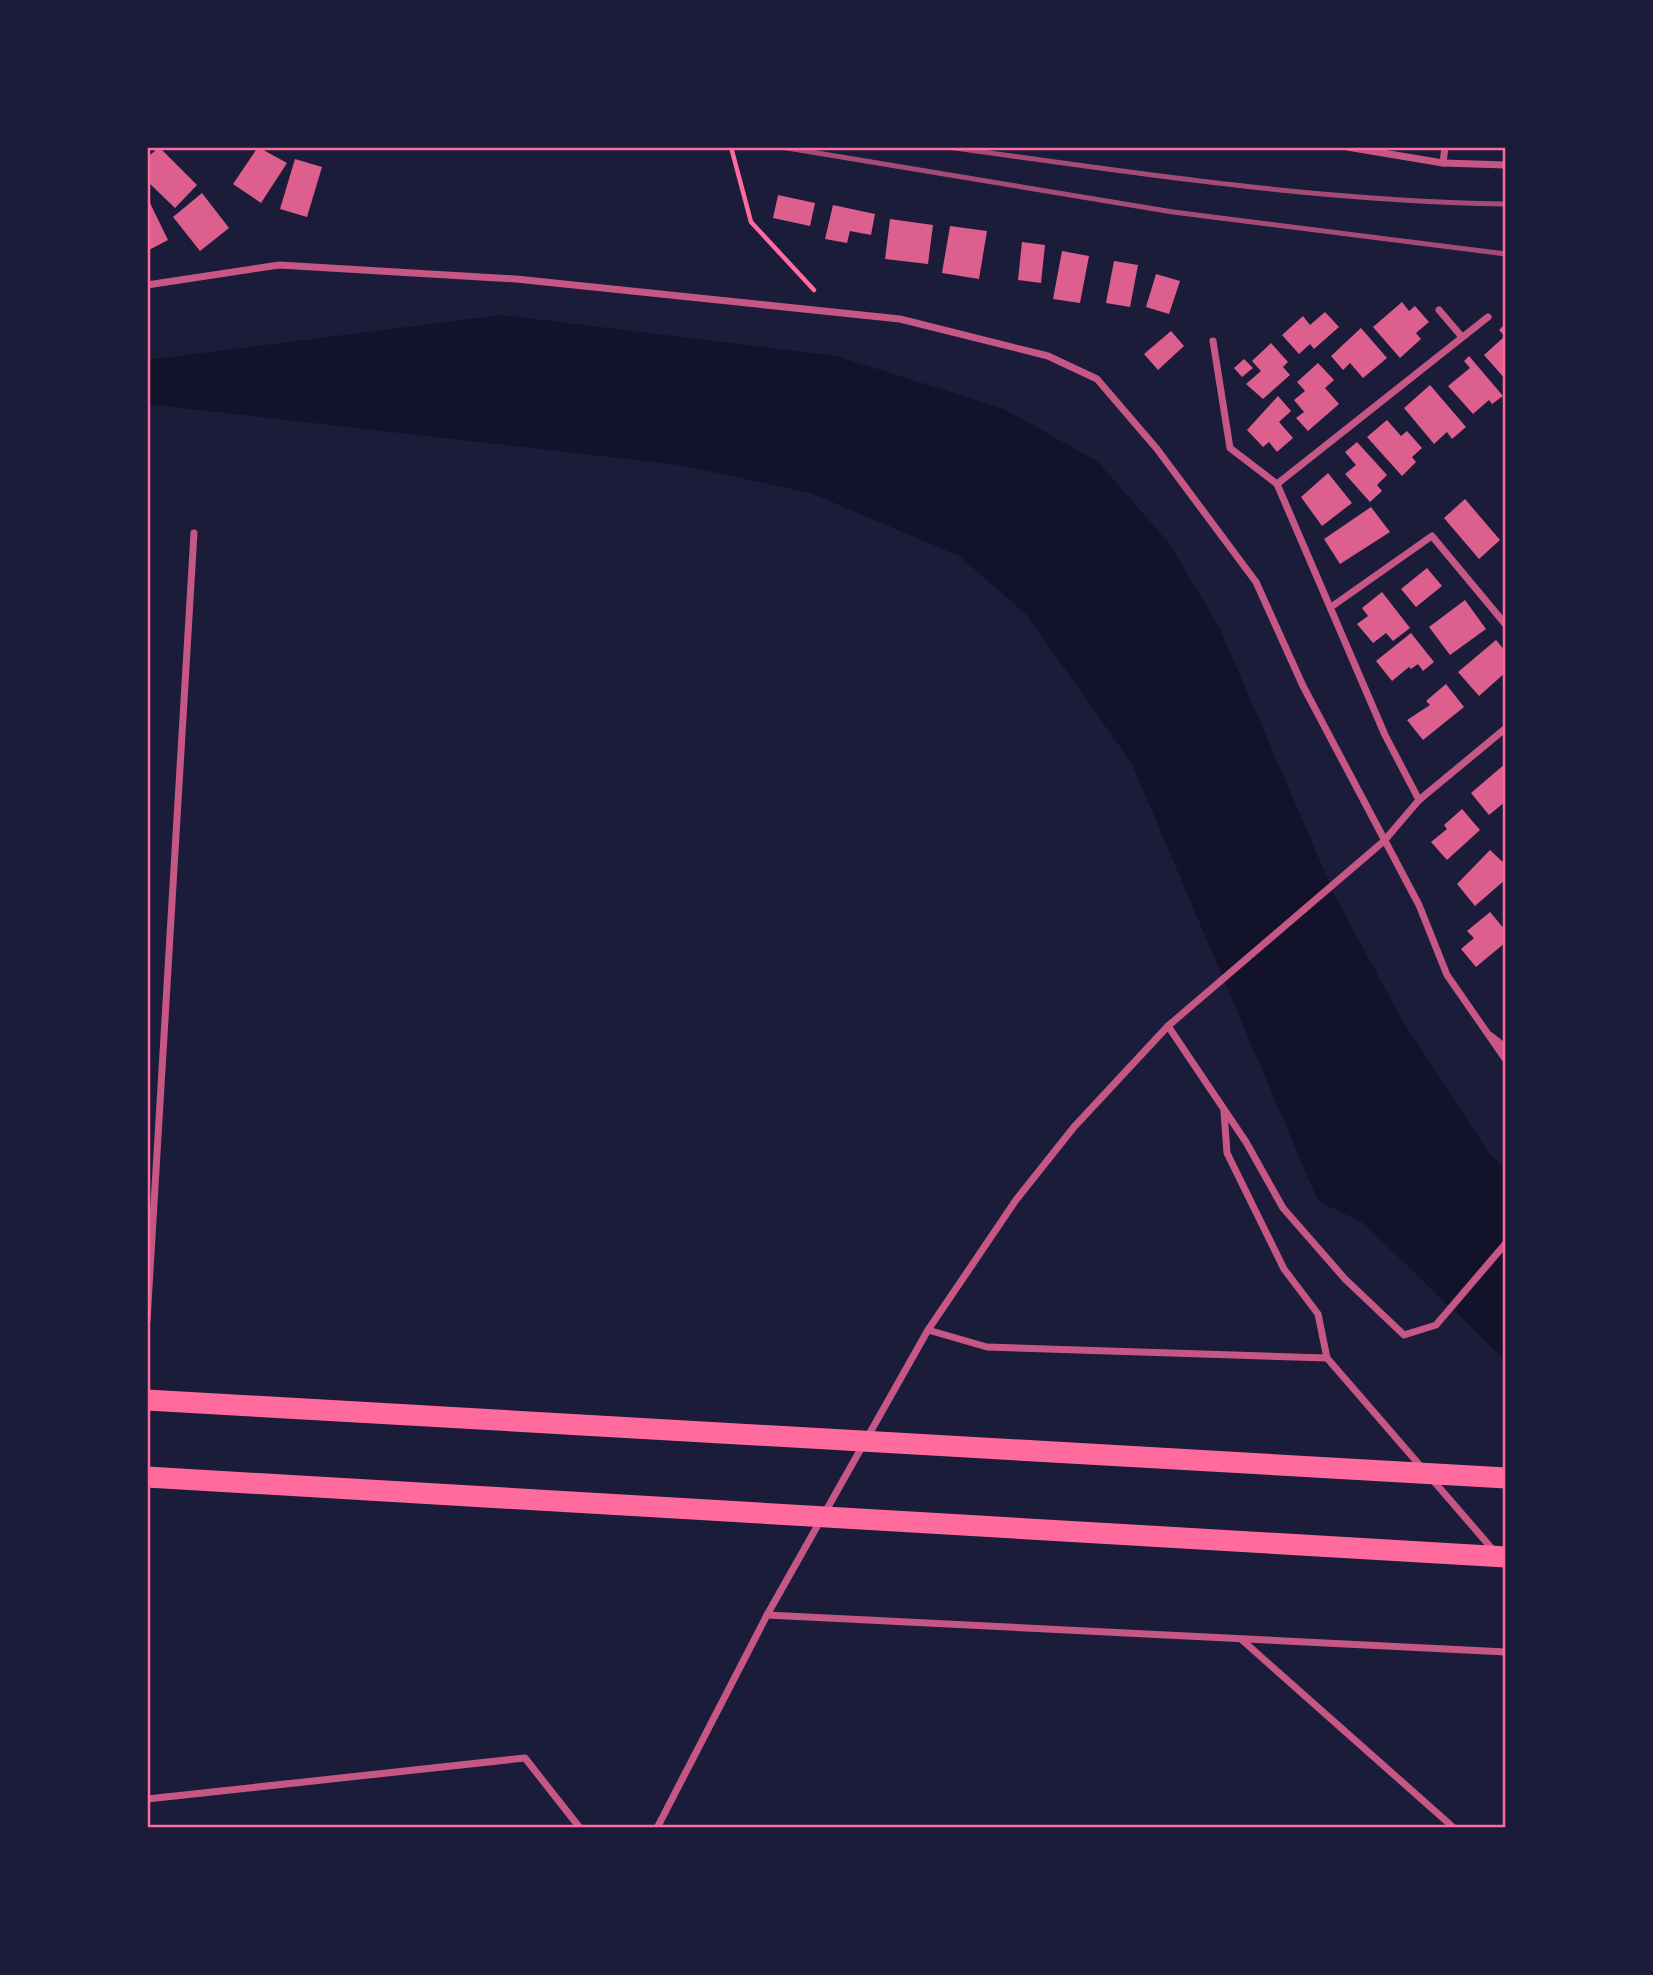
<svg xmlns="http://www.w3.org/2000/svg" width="1653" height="1975" viewBox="0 0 1653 1975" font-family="Lato,sans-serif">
<rect width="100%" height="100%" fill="#1b1b3a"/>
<polygon fill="#12122b" points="502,315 836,356 1004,409 1097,461 1168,542 1219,627 1337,900 1402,1020 1489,1153 1506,1169 1506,1361 1363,1223 1318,1201 1132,764 1026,614 959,556 811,493 680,465 147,404 147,360"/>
<g fill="#dd5f8e">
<polygon points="159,147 197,185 175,208 147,181 147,158"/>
<polygon points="258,147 287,163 261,203 233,184"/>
<polygon points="295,159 322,167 307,217 280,209"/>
<polygon points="202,193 229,228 200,251 173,217"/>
<polygon points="778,195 815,203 810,226 773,218"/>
<polygon points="150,203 168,240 147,251 147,205"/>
<polygon points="833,205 875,214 871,235 850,231 847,243 825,239"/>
<polygon points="890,219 933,225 928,264 885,259"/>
<polygon points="950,226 987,231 979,279 942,273"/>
<polygon points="1022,242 1045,245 1041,283 1018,280"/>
<polygon points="1062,251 1089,256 1080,303 1053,299"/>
<polygon points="1114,261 1138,265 1130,307 1106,303"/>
<polygon points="1156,274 1180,281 1169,314 1146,307"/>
<polygon points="1402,302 1409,311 1415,306 1429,322 1416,333 1421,339 1400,358 1373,327"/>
<polygon points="1325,312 1339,327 1314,349 1310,344 1299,354 1282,335 1303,316 1310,325"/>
<polygon points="1504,325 1506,328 1506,380 1484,355 1505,336 1499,330"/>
<polygon points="1361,328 1387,358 1363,378 1350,363 1343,370 1331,356"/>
<polygon points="1171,331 1184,346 1158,370 1144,354"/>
<polygon points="1271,343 1288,362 1283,367 1290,375 1263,399 1246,384 1261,371 1252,361"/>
<polygon points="1469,356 1503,396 1492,404 1489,400 1473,414 1448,386 1470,368 1464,361"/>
<polygon points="1244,359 1253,368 1242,377 1234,368"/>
<polygon points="1318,363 1334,380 1325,388 1339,404 1308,431 1296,418 1304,412 1294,400 1305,391 1297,382"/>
<polygon points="1430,385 1466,427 1452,439 1447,432 1434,444 1404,408"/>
<polygon points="1278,396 1291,411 1279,422 1293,438 1277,452 1269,442 1263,447 1247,430"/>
<polygon points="1387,420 1401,436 1407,431 1422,448 1412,457 1416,462 1402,476 1367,437"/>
<polygon points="1357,442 1387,475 1377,485 1382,491 1370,502 1345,474 1356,465 1345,452"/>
<polygon points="1328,473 1352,503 1322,526 1301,497"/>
<polygon points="1465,499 1500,540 1479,559 1444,518"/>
<polygon points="1371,507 1390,532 1340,564 1324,539"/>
<polygon points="1427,568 1442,586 1416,607 1401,589"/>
<polygon points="1382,592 1410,628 1393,641 1386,633 1373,643 1357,624 1368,616 1362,608"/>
<polygon points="1465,600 1486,629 1450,655 1429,627"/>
<polygon points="1411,633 1434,662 1423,671 1418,664 1411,669 1409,667 1392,681 1376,661"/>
<polygon points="1496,640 1506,652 1506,672 1479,696 1458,672"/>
<polygon points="1446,684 1464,707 1423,740 1407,720 1430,705 1426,701"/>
<polygon points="1506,763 1506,801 1489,815 1471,793"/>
<polygon points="1462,809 1480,830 1447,860 1431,842 1447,829 1444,825"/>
<polygon points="1490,850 1506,865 1506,879 1475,906 1457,884"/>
<polygon points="1490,912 1506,931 1506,942 1476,967 1461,949 1474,938 1467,931"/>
</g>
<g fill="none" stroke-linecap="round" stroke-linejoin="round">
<polyline stroke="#ff6b9d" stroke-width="4.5" points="731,147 751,222 814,290"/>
<g stroke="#c65784" stroke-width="7">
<polyline points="1347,147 1443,163 1445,147"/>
<polyline points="1443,163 1506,165"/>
<polyline points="147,285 279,265 516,279 900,319 1048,356 1097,379 1157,449 1256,582 1303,686 1419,905 1447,975 1506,1060"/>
<polyline points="1439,310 1462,337"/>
<polyline points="1213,341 1230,448 1277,484 1385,735 1419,800"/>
<polyline points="1277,484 1488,317"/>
<polyline points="1331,607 1432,536 1506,625"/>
<polyline points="1168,1026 1246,1142 1283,1208 1345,1279 1404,1335 1436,1325 1506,1243"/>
<polyline points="1491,1036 1506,1048"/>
<polyline points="1224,1112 1227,1153 1284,1269 1318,1314 1327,1358"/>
<polyline points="147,1321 194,533"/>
<polyline points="928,1330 987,1347 1327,1358 1423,1469"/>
<polyline points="1431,1478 1494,1551"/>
<polyline points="767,1615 1506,1652"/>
<polyline points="1242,1640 1454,1828"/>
<polyline points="147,1799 525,1758 580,1828"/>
<polyline points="657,1828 767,1615 928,1330 1016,1200 1074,1127 1168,1026 1384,841 1419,800 1506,728"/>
</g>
<g stroke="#ff6b9d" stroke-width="21">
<polyline points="147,1400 1506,1478"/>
<polyline points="147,1477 1506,1557"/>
</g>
<g stroke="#a44b75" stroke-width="5">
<polyline points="781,147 1173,212 1506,254"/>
<path d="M 948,147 C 1133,173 1319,201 1506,204"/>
</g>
</g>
<rect width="1653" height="1975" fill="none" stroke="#1b1b3a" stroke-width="298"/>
<rect x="149" y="149" width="1355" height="1677" fill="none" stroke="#ff6b9d" stroke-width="2.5"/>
</svg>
